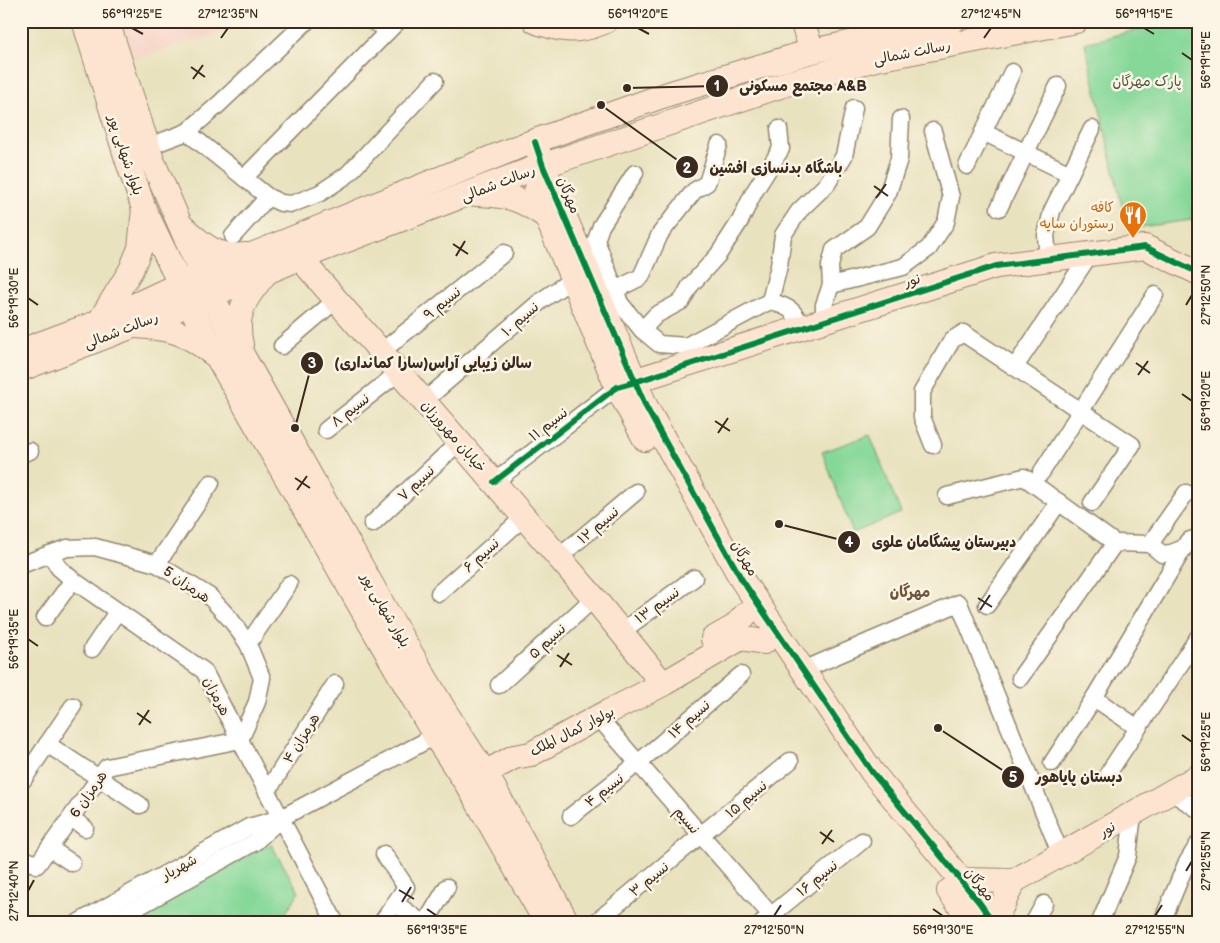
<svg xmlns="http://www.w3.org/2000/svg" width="1220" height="943" viewBox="0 0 1220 943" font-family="'Balsamiq Sans','Playpen Sans Arabic',sans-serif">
<rect width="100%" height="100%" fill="#fcf5e5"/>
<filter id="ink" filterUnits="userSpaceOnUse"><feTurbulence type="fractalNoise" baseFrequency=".02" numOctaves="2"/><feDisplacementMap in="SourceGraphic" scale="10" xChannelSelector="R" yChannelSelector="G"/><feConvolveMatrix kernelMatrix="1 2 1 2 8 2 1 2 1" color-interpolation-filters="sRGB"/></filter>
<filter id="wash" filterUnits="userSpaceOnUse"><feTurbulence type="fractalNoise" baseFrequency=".0096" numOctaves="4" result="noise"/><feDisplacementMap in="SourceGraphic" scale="20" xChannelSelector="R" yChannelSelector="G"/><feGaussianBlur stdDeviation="1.12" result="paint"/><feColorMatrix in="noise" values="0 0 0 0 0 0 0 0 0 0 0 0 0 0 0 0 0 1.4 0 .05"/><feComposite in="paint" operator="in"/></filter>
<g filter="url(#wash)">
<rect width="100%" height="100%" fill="#e9e2bf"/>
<polygon fill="#f6d1c5" points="120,21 259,21 134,59"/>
<g fill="#86d899" stroke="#60815c">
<polygon points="1171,21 1199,21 1199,219 1127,229 1085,43"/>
<polygon points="870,435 901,513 853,533 822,452"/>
<polygon points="271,844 299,892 280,922 119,922"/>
</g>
</g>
<g filter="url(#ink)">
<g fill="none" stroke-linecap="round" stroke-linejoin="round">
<g stroke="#92866e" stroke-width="19">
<g id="street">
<polyline points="372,21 389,30"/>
<polyline points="187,132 268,197 281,203 292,204 320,193 347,175 435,81"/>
<polyline points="983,132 1070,174"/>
<polyline points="147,147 187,132 218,105 307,21"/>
<polyline points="967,166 1012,72"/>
<path d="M 635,173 L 601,226 L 596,240 L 620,303 L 642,330 L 659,344 L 686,346 L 770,301 C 791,308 793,309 803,328"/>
<polyline points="244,178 398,21"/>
<polyline points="999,208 1058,86"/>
<polyline points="233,236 268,197"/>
<polyline points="1048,259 1046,235 1052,211 1092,129"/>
<polyline points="831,285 903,267 929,248 946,222 951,197 933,131"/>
<polyline points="615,290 641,277 660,234 694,191 707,183 719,145"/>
<polyline points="770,301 779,266 783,235 799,211 827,184 844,156 854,108"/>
<polyline points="824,321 824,305 831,285 830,266 834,250 867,227 888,193 899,159 901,119"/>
<polyline points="642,330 656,315 682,301 690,286 718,255 740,221 754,192 781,149 779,129"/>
<polyline points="282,346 336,300"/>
<polyline points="381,352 504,253"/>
<polyline points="1015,367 1090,254"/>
<polyline points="424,401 542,300 573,279"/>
<polyline points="326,430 399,372"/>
<polyline points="933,445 922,417 922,392 952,340 963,333 1132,445 1092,503"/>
<polyline points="21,454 30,451"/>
<polyline points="1041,473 1155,295"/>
<polyline points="494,482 617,387"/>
<polyline points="947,496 1024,477 1115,543"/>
<polyline points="372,524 459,442"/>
<polyline points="1184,548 1171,553 1162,554 1150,544 1186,493"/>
<polyline points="559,557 636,492"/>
<polyline points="157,564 211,483"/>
<polyline points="21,565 50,554 59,568 73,580 204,671 335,922"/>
<polyline points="439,593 524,517"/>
<polyline points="987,605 1059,502"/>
<polyline points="45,618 73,580"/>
<polyline points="621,632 694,578"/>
<polyline points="248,644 289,584"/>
<polyline points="92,649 117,612"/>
<polyline points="803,670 959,603 1061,855"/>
<polyline points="1020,678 1115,543 1150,544"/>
<polyline points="499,685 594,598"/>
<polyline points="1094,698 1138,728"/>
<polyline points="598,717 777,922"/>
<polyline points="47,744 140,805"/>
<polyline points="1052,763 1094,698 1188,541 1199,537"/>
<polyline points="1109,772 1199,636"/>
<polyline points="23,780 73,706"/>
<polyline points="267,792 335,684"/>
<polyline points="1171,792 1199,810"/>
<polyline points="571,816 638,763 741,675"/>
<polyline points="71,818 85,828"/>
<polyline points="49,848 72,863"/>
<polyline points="21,868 27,860 37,865 107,767 240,740 257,702 262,678 248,644 231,620 209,596 157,564 95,547 67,548 50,554"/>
<polyline points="395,903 421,922"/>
<polyline points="79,922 249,827 281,818 435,736"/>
<polyline points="111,922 255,842 279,820"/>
<polyline points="382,922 406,887 384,854"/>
<polyline points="426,922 447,887"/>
<polyline points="596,922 790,761"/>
<polyline points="763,922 862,841"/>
<polyline points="1034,922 1044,904"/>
<polyline points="1100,922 1128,856 1133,814"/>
<polyline points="1162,922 1186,864 1199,843"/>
</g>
</g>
<g stroke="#92866e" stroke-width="26">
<g id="secondary">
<polyline points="84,21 126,156 144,209 180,284 208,341 435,736 472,792 546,922"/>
<polyline points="107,21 152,160 202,275 235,342 397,630 446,713 490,781 567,922"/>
<path d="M 535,21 C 540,24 545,24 550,26 C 571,32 586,30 606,21"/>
<polyline points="802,21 812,51"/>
<polyline points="538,151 543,166 646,407 742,580 872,772 979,902 993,922"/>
<polyline points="536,191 617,387 645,439"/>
<path d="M 476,194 C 509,195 520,198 547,217"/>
<path d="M 184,228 C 203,246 218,258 246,255"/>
<polyline points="300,258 594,598 663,684"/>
<polyline points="99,322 131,270 140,248 144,209"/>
<path d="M 136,326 C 170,328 186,332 213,354"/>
<path d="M 241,345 C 234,313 245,298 265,274"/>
<polyline points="21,351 99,322 180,284 518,147 671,93 812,51 953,21"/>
<polyline points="21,369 190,304 300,258 527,171 792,82 876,59 1076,21"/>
<polyline points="621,385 996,266 1145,247 1199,273"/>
<polyline points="713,639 734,627 746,614"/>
<polyline points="472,783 485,773 514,757 531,754 598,717 663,684 741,638 764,642"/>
<polyline points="961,880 1014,881 994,922"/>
<polyline points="1014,881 1199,776"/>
<polyline points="949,891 972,922"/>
</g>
</g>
<use href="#street" stroke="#fff" stroke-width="16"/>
<use href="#secondary" stroke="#fde4d1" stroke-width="24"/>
<g stroke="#fcf5e5" stroke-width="9">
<g id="cycleway">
<polyline points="535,142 543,166 646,407 742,580 872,772 979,902 993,922"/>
<polyline points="494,482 617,387 635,382 996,266 1145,247 1199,273"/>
</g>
</g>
<use href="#cycleway" stroke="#00873e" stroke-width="6"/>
</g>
</g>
<path fill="none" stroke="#3b2a1e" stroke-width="2" d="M 132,28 L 143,34M 638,28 L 649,34M 1144,28 L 1154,34M 221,38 L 228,28M 984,38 L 991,28M 1182,53 L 1192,60M 191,67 L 205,77M 193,79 L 203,65M 874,186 L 888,196M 876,198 L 886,184M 453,244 L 468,254M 456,256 L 465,241M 28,298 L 38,305M 1186,305 L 1192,295M 1136,363 L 1150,373M 1138,375 L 1148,361M 1182,394 L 1192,401M 715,421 L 730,431M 718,433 L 728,418M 295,478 L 310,488M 297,490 L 307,476M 978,598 L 992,607M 980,610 L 990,595M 28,639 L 38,646M 557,655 L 572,665M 560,667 L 569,653M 137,713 L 151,723M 139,725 L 149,710M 1182,735 L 1192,742M 820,832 L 834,842M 822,844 L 832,830M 1186,871 L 1192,861M 399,890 L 414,899M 28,891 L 34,880M 402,902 L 411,887M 427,909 L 437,916M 933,909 L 943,916M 774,916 L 781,905M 1155,916 L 1162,905"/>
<defs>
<g id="restaurant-pin" transform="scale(1.4375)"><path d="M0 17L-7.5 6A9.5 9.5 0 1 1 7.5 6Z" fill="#e8710a" stroke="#fcf5e5"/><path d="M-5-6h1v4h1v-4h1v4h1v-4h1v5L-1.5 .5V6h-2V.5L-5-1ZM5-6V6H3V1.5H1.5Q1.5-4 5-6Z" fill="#fff"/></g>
</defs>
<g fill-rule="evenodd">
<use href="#restaurant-pin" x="1133" y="215"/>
</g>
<g text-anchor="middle" stroke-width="5" stroke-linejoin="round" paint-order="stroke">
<g font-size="14" fill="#3b2a1e" stroke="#fcf5e5">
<text transform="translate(912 52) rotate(-11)" y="5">رسالت شمالی</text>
<text transform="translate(126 155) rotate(72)" y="5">بلوار شهابی پور</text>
<text transform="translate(498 183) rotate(-21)" y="5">رسالت شمالی</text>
<text transform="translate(569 195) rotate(67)" y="5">مهرگان</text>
<text transform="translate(912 280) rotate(-18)" y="5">نور</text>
<text transform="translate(442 303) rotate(-39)" y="5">نسیم ۹</text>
<text transform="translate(520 319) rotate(-41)" y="5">نسیم ۱۰</text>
<text transform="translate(121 330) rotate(-21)" y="5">رسالت شمالی</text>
<text transform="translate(350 410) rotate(-38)" y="5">نسیم ۸</text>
<text transform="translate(548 424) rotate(-38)" y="5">نسیم ۱۱</text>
<text transform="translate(454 436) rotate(49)" y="5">خیابان مهرورزان</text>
<text transform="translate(416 483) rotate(-43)" y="5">نسیم ۷</text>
<text transform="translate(598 525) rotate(-40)" y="5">نسیم ۱۲</text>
<text transform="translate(481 555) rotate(-42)" y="5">نسیم ۶</text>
<text transform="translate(745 558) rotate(60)" y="5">مهرگان</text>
<text transform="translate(187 584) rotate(34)" y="5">هرمزان 5</text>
<text transform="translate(657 605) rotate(-36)" y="5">نسیم ۱۳</text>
<text transform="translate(386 610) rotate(60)" y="5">بلوار شهابی پور</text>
<text transform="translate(547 641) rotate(-42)" y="5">نسیم ۵</text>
<text transform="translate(217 696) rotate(62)" y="5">هرمزان</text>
<text transform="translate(689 719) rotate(-41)" y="5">نسیم ۱۴</text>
<text transform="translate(572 731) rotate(-27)" y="5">بولوار کمال الملک</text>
<text transform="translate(301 738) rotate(-58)" y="5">هرمزان ۴</text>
<text transform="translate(604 790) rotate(-38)" y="5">نسیم ۴</text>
<text transform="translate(88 794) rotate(-55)" y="5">هرمزان 6</text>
<text transform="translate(746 799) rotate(-40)" y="5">نسیم ۱۵</text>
<text transform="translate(687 820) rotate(49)" y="5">نسیم</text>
<text transform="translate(1107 829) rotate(-30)" y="5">نور</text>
<text transform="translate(179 867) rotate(-29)" y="5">شهریار</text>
<text transform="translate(817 878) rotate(-39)" y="5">نسیم ۱۶</text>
<text transform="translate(649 879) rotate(-39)" y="5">نسیم ۳</text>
<text transform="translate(980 884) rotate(51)" y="5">مهرگان</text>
</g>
<g font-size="14" fill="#4e563d" stroke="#fcf5e5">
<text x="1147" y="86">پارک مهرگان</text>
</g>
<g font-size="14" fill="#c56008" stroke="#fcf5e5" text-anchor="end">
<text x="1114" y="212">کافه<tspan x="1114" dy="16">رستوران سایه</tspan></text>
</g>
<g font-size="15" font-weight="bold" fill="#70553a" stroke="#fcf5e5">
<text x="910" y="597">مهرگان</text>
</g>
</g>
<path fill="none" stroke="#3b2a1e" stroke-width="2" d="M627 88L717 86M601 105L687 167M295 428L312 363M779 524L849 542M938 728L1013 777"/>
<g fill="#3b2a1e" stroke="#fcf5e5" stroke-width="2">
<circle cx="627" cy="88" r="5"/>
<circle cx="601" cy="105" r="5"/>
<circle cx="295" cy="428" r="5"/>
<circle cx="779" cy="524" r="5"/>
<circle cx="938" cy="728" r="5"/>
<circle cx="717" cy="86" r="12"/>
<circle cx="687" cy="167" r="12"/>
<circle cx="312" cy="363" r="12"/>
<circle cx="849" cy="542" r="12"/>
<circle cx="1013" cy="777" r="12"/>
</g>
<g font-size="15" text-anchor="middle" font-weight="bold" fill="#fff">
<text x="717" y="91">1</text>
<text x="687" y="173">2</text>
<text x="312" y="368">3</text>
<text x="849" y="547">4</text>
<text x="1013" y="782">5</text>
</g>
<g font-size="15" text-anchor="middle" font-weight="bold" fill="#3b2a1e" stroke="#fcf5e5" stroke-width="5" stroke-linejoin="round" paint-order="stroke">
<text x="803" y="91">مجتمع مسکونی A&amp;B</text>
<text x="776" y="173">باشگاه بدنسازی افشین</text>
<text x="433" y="368">سالن زیبایی آراس(سارا کمانداری)</text>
<text x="944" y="547">دبیرستان پیشگامان علوی</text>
<text x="1079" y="782">دبستان پایاهور</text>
</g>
<rect width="1220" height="943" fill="none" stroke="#fcf5e5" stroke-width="55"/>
<rect x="28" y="28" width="1164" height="888" fill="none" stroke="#3b2a1e" stroke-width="2"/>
<g font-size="12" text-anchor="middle" fill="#3b2a1e">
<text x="132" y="18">56°19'25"E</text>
<text x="228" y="18">27°12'35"N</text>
<text x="638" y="18">56°19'20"E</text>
<text x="991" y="18">27°12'45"N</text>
<text x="1144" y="18">56°19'15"E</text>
<text transform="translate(1206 60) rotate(-90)" y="4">56°19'15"E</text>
<text transform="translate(1206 295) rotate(-90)" y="4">27°12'50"N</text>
<text transform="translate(14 298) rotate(-90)" y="4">56°19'30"E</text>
<text transform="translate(1206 401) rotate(-90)" y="4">56°19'20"E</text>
<text transform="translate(14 639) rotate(-90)" y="4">56°19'35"E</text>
<text transform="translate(1206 742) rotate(-90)" y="4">56°19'25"E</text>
<text transform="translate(1206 861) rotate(-90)" y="4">27°12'55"N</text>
<text transform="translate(14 891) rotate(-90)" y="4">27°12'40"N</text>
<text x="437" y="934">56°19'35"E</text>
<text x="774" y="934">27°12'50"N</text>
<text x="943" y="934">56°19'30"E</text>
<text x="1155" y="934">27°12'55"N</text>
</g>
</svg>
